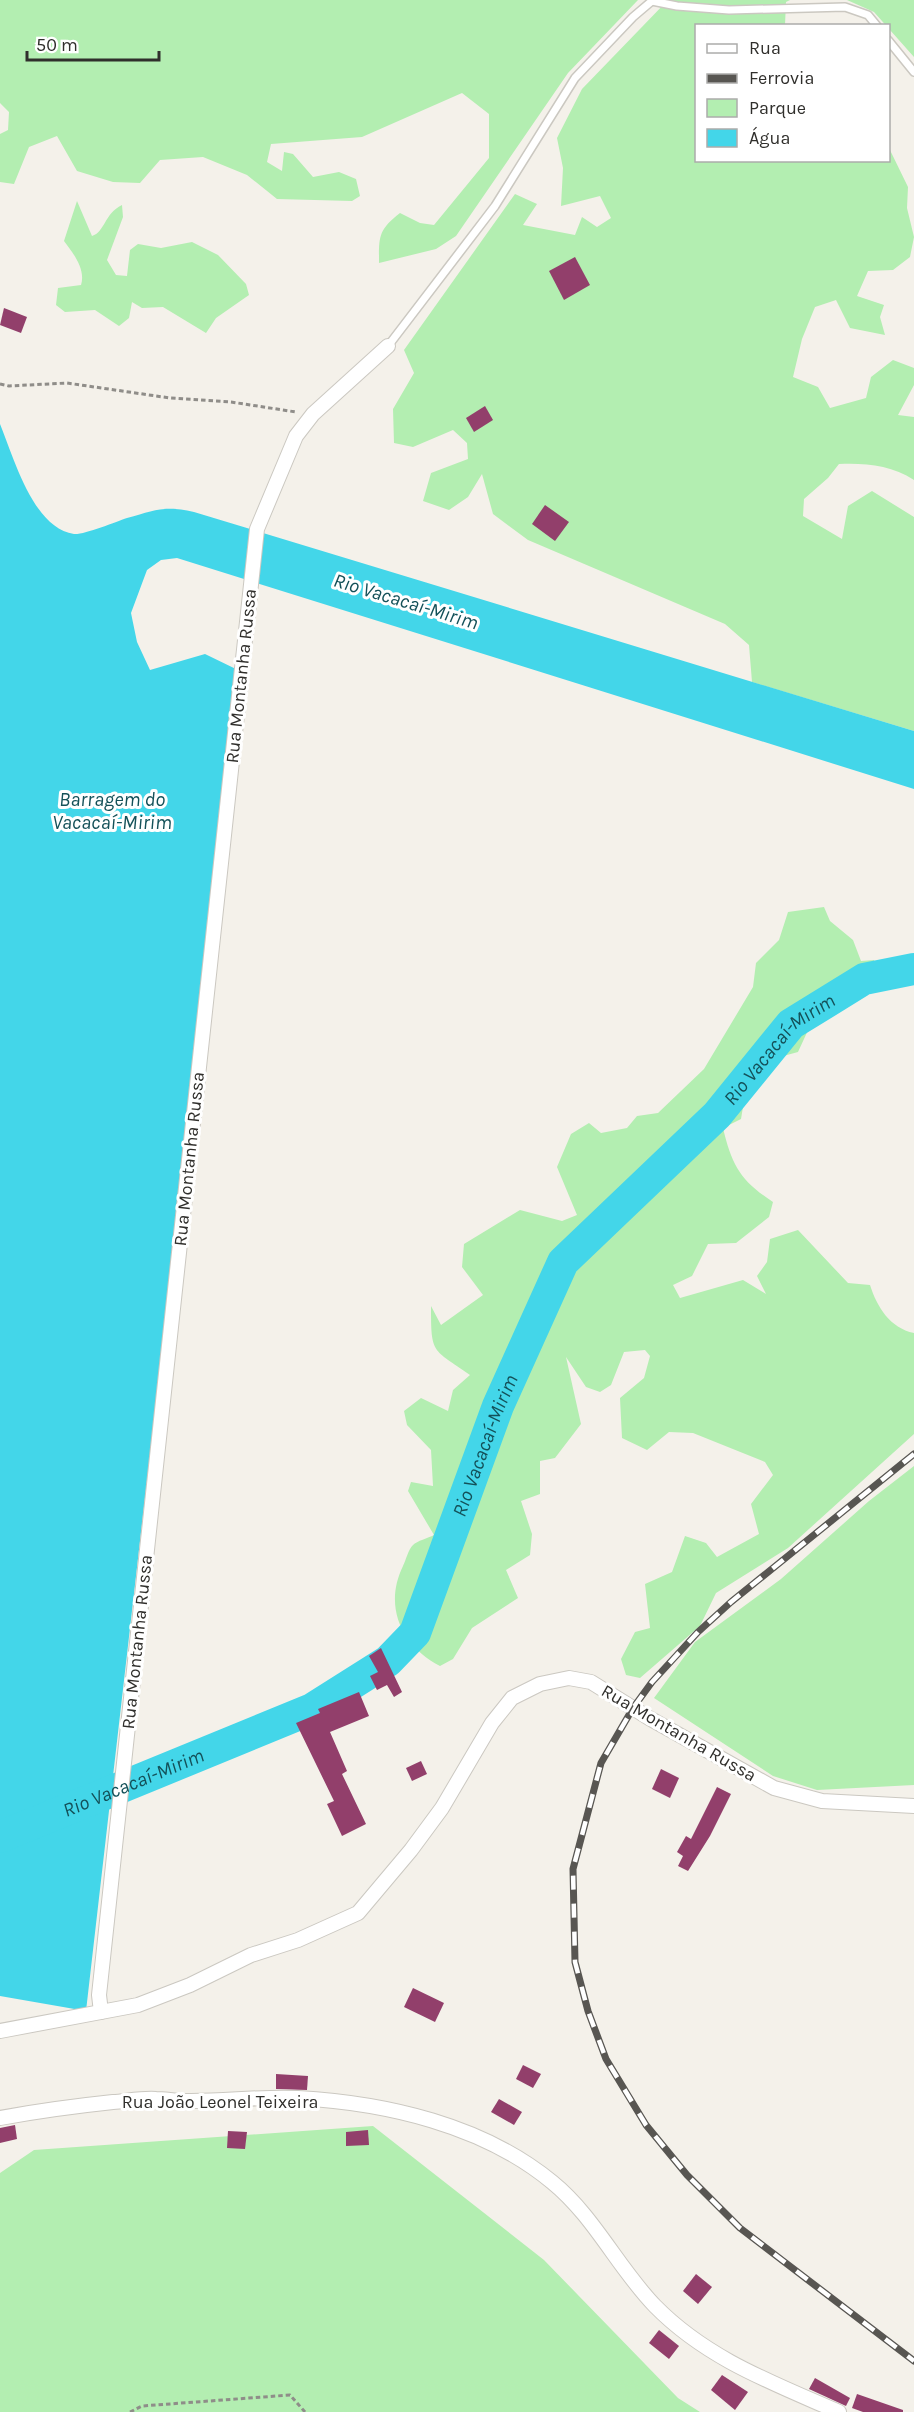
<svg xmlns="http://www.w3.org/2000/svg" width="914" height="2412" viewBox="0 0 914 2412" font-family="Karla,sans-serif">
<rect width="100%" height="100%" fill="#f4f1ea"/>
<g fill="#b3eeb1">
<path d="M 0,0 L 638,0 L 568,73 L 456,236 L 436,249 L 379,263 C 379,237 378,230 400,213 L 420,223 L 434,225 L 489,158 L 489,114 L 462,93 L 362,137 L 271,144 L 267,162 L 282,171 L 284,152 L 293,154 L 313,177 L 339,172 L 356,179 L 360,196 L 352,201 L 277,199 L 247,175 L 203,157 L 160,160 L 140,183 L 113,182 L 77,171 L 57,136 L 29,147 L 14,184 L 0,182 L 0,134 L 8,130 L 9,112 L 0,103 Z"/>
<path d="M 668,0 L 790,0 L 786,2 L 785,25 L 696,26 L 696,160 L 888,160 L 889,148 L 908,187 L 907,208 L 914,237 L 910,257 L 893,270 L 868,271 L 857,296 L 884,305 L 880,317 L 885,335 L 850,328 L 836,300 L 815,307 L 802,339 L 793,377 L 818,387 L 830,408 L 866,398 L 871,377 L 893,360 L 914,368 L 914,385 L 898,415 L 914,417 L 914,480 C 891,465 866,463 839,464 L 828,478 L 804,499 L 803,516 L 842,539 L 848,506 L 872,491 L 914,517 L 914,731 L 752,682 L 749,645 L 725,624 L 528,540 L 493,514 L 482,474 L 468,497 L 449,510 L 423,501 L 431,473 L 468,459 L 467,443 L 453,430 L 413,447 L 394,443 L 393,409 L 414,373 L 404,350 L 515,194 L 537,204 L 523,225 L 575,235 L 582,217 L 597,227 L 611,218 L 600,196 L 561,206 L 563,168 L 557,138 L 582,89 Z"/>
<polygon points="847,0 914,0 914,57 874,12"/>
<path d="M 77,201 L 92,236 C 105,232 104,214 122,205 L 123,217 L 107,260 L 116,275 L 127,276 L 130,250 L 138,244 L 161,248 L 192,242 L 218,255 L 246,284 L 249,295 L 216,318 L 206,333 L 163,307 L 142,308 L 132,302 L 129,318 L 119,326 L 95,310 L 65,312 L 56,305 L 58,288 L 81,285 C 86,269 73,253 64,241 Z"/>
<path d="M 824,907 L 830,921 L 853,940 L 861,961 L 874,960 L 881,980 L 865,995 L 816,1013 L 798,1052 L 776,1058 L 747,1083 L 741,1119 L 723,1128 C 732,1166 741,1181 773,1202 L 769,1217 L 736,1243 L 708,1244 L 692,1276 L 673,1285 L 680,1298 L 743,1280 L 766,1294 L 757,1276 L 767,1262 L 770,1239 L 798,1230 L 848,1283 L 870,1285 C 877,1307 890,1328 914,1333 L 914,1434 L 788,1548 L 716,1593 L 700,1626 L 640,1678 L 626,1675 L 621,1659 L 635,1632 L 650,1628 L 645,1584 L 672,1572 L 685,1536 L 706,1543 L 717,1557 L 759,1534 L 751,1504 L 773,1475 L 765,1462 L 693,1433 L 669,1432 L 647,1450 L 622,1438 L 620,1398 L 644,1378 L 650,1356 L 645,1350 L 624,1352 L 611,1385 L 600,1392 L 586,1387 L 566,1357 L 581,1424 L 555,1458 L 540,1461 L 540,1494 L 521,1501 L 532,1534 L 530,1555 L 506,1570 L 518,1598 L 472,1628 L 453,1659 L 440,1666 C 402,1646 383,1607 403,1566 C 406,1560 408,1550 413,1545 C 417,1541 428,1538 434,1535 L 408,1491 L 411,1482 L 433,1486 L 431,1450 L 407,1425 L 404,1411 L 421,1398 L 448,1411 L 453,1390 L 470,1375 C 432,1348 431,1355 431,1306 L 441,1325 L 483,1295 L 462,1267 L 464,1244 L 520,1210 L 562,1221 L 577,1215 L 557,1167 L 571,1134 L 589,1123 L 601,1133 L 627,1128 L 637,1116 L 658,1113 L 704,1069 L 753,987 L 756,963 L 779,940 L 788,912 Z"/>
<polygon points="914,1466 914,1785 817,1790 773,1776 654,1698 695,1642 781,1579 869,1501"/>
<polygon points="373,2126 544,2260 678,2398 700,2412 0,2412 0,2173 34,2150"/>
</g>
<path fill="#43d6e9" d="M 0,424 C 14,458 33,528 74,534 C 84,535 115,522 127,518 C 155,510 165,505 194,512 L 914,731 L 914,789 L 177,558 L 161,560 L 147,570 L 131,613 L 137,642 L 150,670 L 205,654 L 240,671 L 86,2011 L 0,1996 Z"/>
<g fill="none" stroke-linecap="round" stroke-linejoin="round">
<path stroke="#43d6e9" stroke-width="32" id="s1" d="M 0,1837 L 312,1709 L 388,1661 L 415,1633 L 498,1406 L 563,1262 L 717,1115 L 791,1024 L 864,979 L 914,969"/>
</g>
<g fill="#923f6b">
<polygon points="575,257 590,285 564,300 549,271"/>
<polygon points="4,308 27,317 21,333 0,325"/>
<polygon points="485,406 493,420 474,432 466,418"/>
<polygon points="545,505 569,522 555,541 532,524"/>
<polygon points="381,1648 402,1692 394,1697 387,1685 377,1690 370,1676 378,1672 369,1656"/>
<polygon points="359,1692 369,1716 330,1732 347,1771 342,1774 366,1824 342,1836 327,1804 334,1801 296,1723 320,1713 318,1709"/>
<polygon points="421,1761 427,1774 412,1781 406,1768"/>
<polygon points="661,1769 679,1778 670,1798 652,1789"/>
<polygon points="717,1787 731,1794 710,1836 688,1871 678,1866 683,1856 677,1852 686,1836 691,1839"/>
<polygon points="413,1988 444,2003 435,2022 404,2007"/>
<polygon points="523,2065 541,2074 533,2088 516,2079"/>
<polygon points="276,2074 308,2076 307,2090 276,2089"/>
<polygon points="499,2099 522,2112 514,2125 491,2112"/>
<polygon points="15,2125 17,2139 0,2143 0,2128"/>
<polygon points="368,2130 369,2145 346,2146 346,2132"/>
<polygon points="228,2131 247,2132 245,2149 227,2148"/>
<polygon points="696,2274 712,2287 698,2304 683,2291"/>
<polygon points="659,2330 679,2346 669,2359 649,2343"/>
<polygon points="722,2375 748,2392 735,2410 711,2390"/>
<polygon points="815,2378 850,2398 846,2406 809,2389"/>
<polygon points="857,2394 903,2410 903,2412 863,2412 852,2408"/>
</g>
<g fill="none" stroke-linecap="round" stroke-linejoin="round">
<g stroke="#cbc8c1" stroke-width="10">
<g id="service">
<polyline points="652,1 677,6 729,10 845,7 868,15 877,26"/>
<polyline points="888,40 914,72"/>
<polyline points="388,346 495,206 575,78 633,17 653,0"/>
</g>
</g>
<g stroke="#cbc8c1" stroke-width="16">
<g id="minor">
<polyline points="101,2012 99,1995 257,529 296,436 313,414 388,346"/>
<polyline points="0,2031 138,2005 190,1985 251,1955 298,1940 358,1913 411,1850 442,1808 492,1723 512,1698 540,1684 569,1678 591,1682 649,1718 774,1788 822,1801 914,1806"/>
<path d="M 0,2118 C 38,2111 75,2106 113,2102 C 127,2101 142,2098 156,2099 C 165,2099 175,2101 184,2101 C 222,2102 260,2096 298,2098 C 386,2103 483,2125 552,2182 C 594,2216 618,2268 655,2306 C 707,2359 773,2383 839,2412"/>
</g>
</g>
<g stroke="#8f8d89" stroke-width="3" stroke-dasharray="4.5 3" stroke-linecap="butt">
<polyline points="0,384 9,386 67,383 170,398 231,402 296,412"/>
<polyline points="130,2412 142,2406 290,2395 305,2412"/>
</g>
<use href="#service" stroke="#fff" stroke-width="7"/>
<use href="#minor" stroke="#fff" stroke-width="14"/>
<g stroke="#585652" stroke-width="7">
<polyline id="rail" points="914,1454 731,1602 698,1632 652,1682 633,1708 601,1763 573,1869 575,1962 588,2011 606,2059 646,2125 687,2175 740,2228 914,2361"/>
</g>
<use href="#rail" stroke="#fff" stroke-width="4.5" stroke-dasharray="14" stroke-linecap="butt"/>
</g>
<g text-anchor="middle" stroke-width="6" stroke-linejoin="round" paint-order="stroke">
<g font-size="18" fill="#302f2c" stroke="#fff">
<text transform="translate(241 676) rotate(-84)" y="6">Rua Montanha Russa</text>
<text transform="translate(189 1159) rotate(-84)" y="6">Rua Montanha Russa</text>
<text transform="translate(137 1642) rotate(-84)" y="6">Rua Montanha Russa</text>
<text transform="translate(679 1733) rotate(30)" y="6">Rua Montanha Russa</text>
<text x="220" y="2108">Rua João Leonel Teixeira</text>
</g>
<g font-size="20" font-style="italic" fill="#145159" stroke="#fff">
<text transform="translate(406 601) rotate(17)" y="7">Rio Vacacaí-Mirim</text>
<text x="112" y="806">Barragem do<tspan x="112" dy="23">Vacacaí-Mirim</tspan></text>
<text dy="7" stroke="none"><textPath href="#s1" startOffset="1170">Rio Vacacaí-Mirim</textPath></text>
<text dy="7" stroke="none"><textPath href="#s1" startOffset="666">Rio Vacacaí-Mirim</textPath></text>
<text dy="7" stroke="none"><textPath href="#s1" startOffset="144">Rio Vacacaí-Mirim</textPath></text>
</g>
</g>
<rect x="695" y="24" width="195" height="138" fill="#ffffff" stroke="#acacab" stroke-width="1.5"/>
<rect x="707" y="44" width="30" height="9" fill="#ffffff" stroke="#acacab" stroke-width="1.5"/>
<text x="749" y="54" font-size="18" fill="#302f2c">Rua</text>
<rect x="707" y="74" width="30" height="9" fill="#585652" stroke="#acacab" stroke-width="1.5"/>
<text x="749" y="84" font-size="18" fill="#302f2c">Ferrovia</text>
<rect x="707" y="99" width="30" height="18" fill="#b3eeb1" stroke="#acacab" stroke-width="1.5"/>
<text x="749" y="114" font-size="18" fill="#302f2c">Parque</text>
<rect x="707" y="129" width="30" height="18" fill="#43d6e9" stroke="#acacab" stroke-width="1.5"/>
<text x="749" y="144" font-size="18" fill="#302f2c">Água</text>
<path d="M27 51v9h132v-9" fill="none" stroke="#302f2c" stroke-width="3"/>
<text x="36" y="51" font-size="18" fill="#302f2c" stroke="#ffffff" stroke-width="4.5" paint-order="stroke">50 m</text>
</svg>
